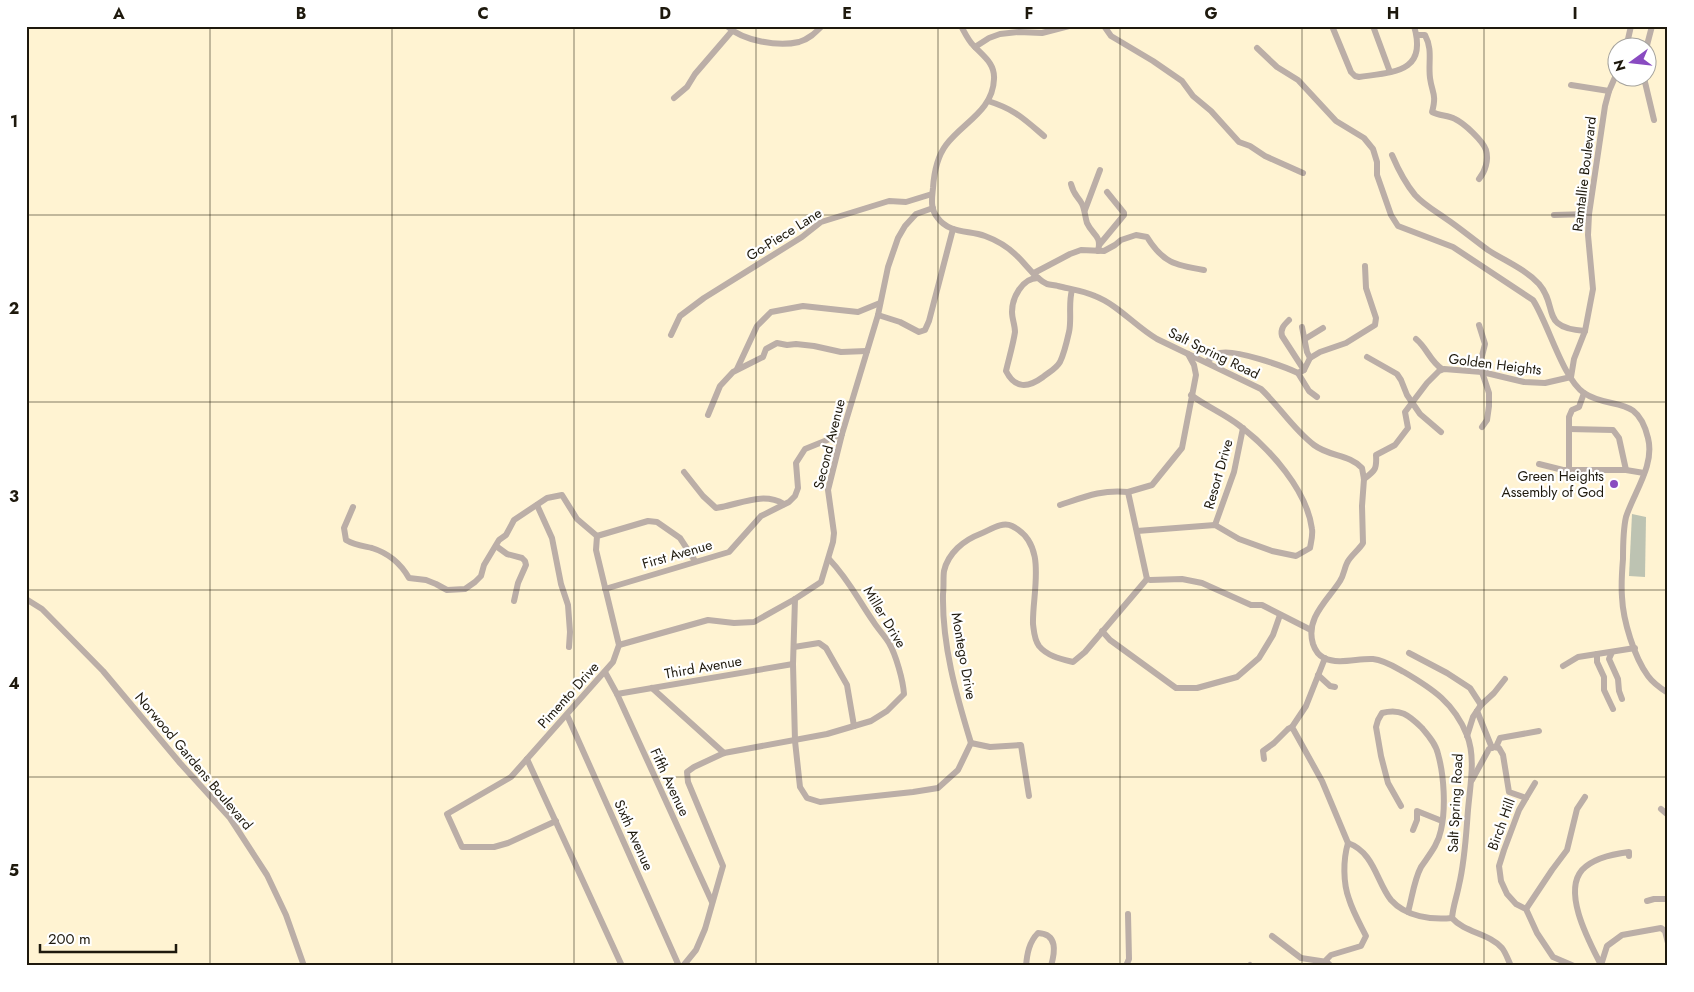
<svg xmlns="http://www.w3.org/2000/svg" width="1694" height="992" viewBox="0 0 1694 992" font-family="Jost,sans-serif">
<rect width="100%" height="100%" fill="#fff3d2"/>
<polygon fill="#bdc3b2" points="1632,514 1646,517 1645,577 1629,576"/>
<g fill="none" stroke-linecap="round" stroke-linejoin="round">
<g stroke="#bbaea7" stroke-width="6">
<path d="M 727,26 C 743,41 778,47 799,42 C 809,39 815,33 822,26"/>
<path d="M 961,26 C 965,33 968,40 973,45 C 983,56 995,63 994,79 C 993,111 962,123 946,145 C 937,157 934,173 933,188 C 932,198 930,208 937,217 C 949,234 968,230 985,236 C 996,240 1008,247 1017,256 C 1026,264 1035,279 1047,284 C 1051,285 1055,285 1058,286 C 1070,289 1084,291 1095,296 C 1118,305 1135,326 1157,339 L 1261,389 C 1280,407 1293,429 1314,445 C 1330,457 1349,454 1362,468 L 1364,479 L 1362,506 L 1363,543 C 1359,550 1350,556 1347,563 C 1344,569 1344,575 1340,581 C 1328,600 1305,618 1313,644 C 1315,650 1318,655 1324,658 C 1339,665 1358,658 1373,659 C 1384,660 1395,667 1404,672 C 1433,689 1454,703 1467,735 C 1476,758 1470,786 1468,810 C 1466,835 1465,860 1459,885 C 1457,896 1453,906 1452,918 C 1465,933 1489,933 1502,948 C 1506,953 1508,960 1511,966"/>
<polyline points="1104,26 1111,36 1153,61 1182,81 1193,96 1211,111 1239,142 1250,146 1265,156 1303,173"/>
<path d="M 1332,26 L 1351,72 L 1355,76 L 1359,77 C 1393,72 1428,73 1414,26"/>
<polyline points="1373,26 1390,72"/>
<path d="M 1417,35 L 1425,35 C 1433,50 1428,62 1430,78 C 1432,93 1437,94 1432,112 C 1440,116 1448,115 1455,119 C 1464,123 1483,141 1486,150 C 1489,160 1485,172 1479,179"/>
<polyline points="975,47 989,38 1000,34 1019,32 1042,33 1069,26"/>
<path d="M 1257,48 L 1277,67 L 1298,80 L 1336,121 L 1364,138 L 1373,149 L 1377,162 L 1377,175 L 1391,215 L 1398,226 L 1453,247 L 1533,300 C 1548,323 1563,379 1584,393 C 1611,411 1637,393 1648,438 C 1655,465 1634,492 1626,517 C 1623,530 1623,545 1623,559 C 1622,571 1621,584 1622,597 C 1623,620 1634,657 1648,676 C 1653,683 1660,688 1668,693"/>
<polyline points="1626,48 1631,26"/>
<polyline points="1646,49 1652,26"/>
<polyline points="1644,78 1654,120"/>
<polyline points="1571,85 1609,91"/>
<polyline points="674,98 687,87 695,74 732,31"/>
<path d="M 988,101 C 1014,109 1023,118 1044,136"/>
<path d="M 1392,155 C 1398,169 1405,183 1415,195 C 1423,204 1435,211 1445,218 C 1460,228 1474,240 1488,250 C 1505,261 1525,269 1539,284 C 1559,307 1539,328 1585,331"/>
<path d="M 1071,184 C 1074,196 1078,196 1082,204 C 1085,210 1085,217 1087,223 C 1093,236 1102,235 1098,251"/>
<polyline points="1085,210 1100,170"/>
<polyline points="1554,215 1589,214"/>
<polyline points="1100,244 1124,215 1124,213 1107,192"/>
<path d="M 1034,273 L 1070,254 L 1081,250 L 1104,251 L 1115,245 L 1121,240 L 1136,235 L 1147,237 C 1163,263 1175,265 1204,270"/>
<path d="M 1038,278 C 1022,278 1012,298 1012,312 C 1012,319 1015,325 1015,332 C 1013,345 1009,358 1006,371 C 1015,389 1028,388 1043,377 C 1049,372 1056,369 1060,362 C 1064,354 1067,341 1069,332 C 1072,319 1068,304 1072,290"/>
<polyline points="878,315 900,322 919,332 925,330 929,321 953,229"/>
<path d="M 1289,320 C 1284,325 1280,329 1282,336 L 1304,370"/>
<polyline points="1479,325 1485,344 1481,360 1482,372 1489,393 1489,406 1487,420 1482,427"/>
<polyline points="1302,327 1307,352 1310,358"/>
<polyline points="671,335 680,316 704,298 802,237 821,222 889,201 906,202 932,194"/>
<polyline points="1305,339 1323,328"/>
<path d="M 1416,339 C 1427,348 1430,361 1442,369"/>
<polyline points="1367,357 1397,374 1401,380 1407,395 1420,414 1441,432"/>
<path d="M 1206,362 C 1211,359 1215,355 1220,353 C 1235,349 1283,366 1298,373 L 1304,370 L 1310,358 L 1320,352 L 1346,343 L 1375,325 L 1376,318 L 1366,288 L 1365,266"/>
<polyline points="737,369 757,326 771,312 803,306 858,312 880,303"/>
<polyline points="1298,373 1309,391 1317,397"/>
<polyline points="1571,377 1574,359 1585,331 1593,289 1588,235 1589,214 1605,106 1609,91 1616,75"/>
<polyline points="708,415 720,386 733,372 763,357 766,349 777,343 787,345 796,344 814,346 841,352 867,351"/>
<polyline points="1569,429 1613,430 1619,438 1626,470"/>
<polyline points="1539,464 1563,470 1626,470 1644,473"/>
<polyline points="1569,470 1569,417 1572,410 1579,407 1584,393"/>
<path d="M 684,472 L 703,496 L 716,508 C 739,505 762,491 784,504"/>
<path d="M 1364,479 C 1375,471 1377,469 1376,455 L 1395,445 L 1408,428 L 1405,412 L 1427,383 L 1439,371 L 1444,369 L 1482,372 L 1524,382 L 1545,383 L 1571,377"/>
<polyline points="537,505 552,538 561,584 568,605 570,632 569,647"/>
<path d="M 1060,505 C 1084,497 1103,489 1128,492"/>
<path d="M 353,507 L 344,528 L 346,540 C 354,545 363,546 372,548 C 388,553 401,564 409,578 L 426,580 L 436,584 L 447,590 L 465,589 L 475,582 L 481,576 L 484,565 L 499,540 L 506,535 L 514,520 L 547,498 L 562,495 L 577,519 L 597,536"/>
<polyline points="1215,525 1234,472 1243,428"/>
<path d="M 1137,531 L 1215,525 L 1239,539 L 1272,551 L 1296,556 L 1310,548 C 1311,542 1313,535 1312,529 C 1307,490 1270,449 1240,426 C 1225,414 1207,407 1191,395"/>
<polyline points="496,546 507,554 522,558 525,561 526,565 518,583 514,601"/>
<polyline points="1147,579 1128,492 1152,485 1182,448 1196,375 1194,365 1188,354"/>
<polyline points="1147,579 1150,580 1182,579 1202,583 1251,605 1262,605 1311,630"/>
<polyline points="605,589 729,552 761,516 789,502 795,496 798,488 796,463 805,449 842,434"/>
<polyline points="26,599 42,609 103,671 180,763 230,818 267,875 286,915 304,966"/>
<polyline points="795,599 793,664 795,741 800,787 807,798 820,802 913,792 938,788 958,770 971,743 990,747 1021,745 1029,796"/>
<polyline points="1102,631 1110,640 1176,688 1197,688 1237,677 1259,658 1273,635 1280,615"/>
<polyline points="619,645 708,620 734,623 754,622 795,599 821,582 833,542 834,533 828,490 842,434 878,315 888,267 898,238 905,226 916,214 933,208"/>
<polyline points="794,647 819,643 826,648 847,685 854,726"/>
<polyline points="1612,652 1609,659 1618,679 1619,691 1622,699"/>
<polyline points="1409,653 1447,673 1470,688 1481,705"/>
<polyline points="1597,654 1597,662 1604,677 1604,690 1613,709"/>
<path d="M 1325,658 L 1306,706 L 1292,727 L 1322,781 L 1348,843 C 1374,852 1377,883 1391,900 C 1406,917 1432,920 1452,918"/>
<polyline points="1563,666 1578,657 1635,648"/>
<polyline points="605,672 617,694 712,902"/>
<polyline points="1318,675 1330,686 1335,687"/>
<polyline points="652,688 724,753"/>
<polyline points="617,694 793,664"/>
<polyline points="1477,711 1492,748"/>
<polyline points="567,715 679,966"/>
<polyline points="1467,736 1473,717 1481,705 1494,693 1505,679"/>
<path d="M 971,743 C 956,694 942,645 943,594 C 944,586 943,578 944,571 C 948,553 964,540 980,534 C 990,530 1002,521 1012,526 C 1049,544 1032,592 1033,624 C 1034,631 1034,639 1039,646 C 1047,656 1061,659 1073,662 L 1085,652 L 1147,579"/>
<polyline points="1496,747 1500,738 1539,731"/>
<polyline points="527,759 622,966"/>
<polyline points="1264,759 1263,751 1274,743 1288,729 1292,727"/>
<polyline points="1472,780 1489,749 1494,747 1499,748 1503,755 1509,792 1526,798 1519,810 1504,850 1499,866 1501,881 1507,894 1516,904 1526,909 1537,933 1553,957 1574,966"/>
<polyline points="1526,798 1535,783"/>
<path d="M 1401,806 L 1388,783 L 1381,756 L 1376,727 L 1378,720 L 1382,713 C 1400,708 1409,715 1422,728 C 1428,735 1436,744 1438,754 C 1444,775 1446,808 1441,830 C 1438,845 1429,855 1421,867 C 1414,880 1412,898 1408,912"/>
<polyline points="1661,809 1668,815"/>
<polyline points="556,821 508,843 494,847 462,847 447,814 511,777 613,662 619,645 596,550 597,536 648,521 657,522 680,538 695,561"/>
<polyline points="1413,830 1417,820 1417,811 1442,821"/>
<path d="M 1629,856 L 1629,852 C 1613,854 1593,858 1582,870 C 1562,893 1590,943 1601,965 L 1607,946 L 1622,935 L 1661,928 L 1665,931 L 1668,943"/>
<polyline points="1647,901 1654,899 1668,899"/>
<polyline points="1526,909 1552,870 1567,850 1577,809 1585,797"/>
<polyline points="1272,936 1301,958 1327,962"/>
<polyline points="1250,965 1251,966"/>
<path d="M 683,966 L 696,950 L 705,929 L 723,866 L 688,782 L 687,772 L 694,767 L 724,753 L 827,734 L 871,721 L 887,711 L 904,694 C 903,680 896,655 889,643 C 884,635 878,629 873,621 C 857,598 849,580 829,559"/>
<path d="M 1026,966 C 1027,954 1029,942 1038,933 C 1058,934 1055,952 1051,966"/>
<polyline points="1126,966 1129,959 1128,914"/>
<path d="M 1331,966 L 1327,962 L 1326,960 L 1331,955 L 1361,946 L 1366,936 C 1360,924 1353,912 1349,899 C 1343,883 1343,860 1348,843"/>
</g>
</g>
<path fill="none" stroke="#1e190d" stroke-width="1" stroke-opacity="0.55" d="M 210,26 L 210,966M 392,26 L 392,966M 574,26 L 574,966M 756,26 L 756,966M 938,26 L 938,966M 1120,26 L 1120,966M 1302,26 L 1302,966M 1484,26 L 1484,966M 26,215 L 1668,215M 26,402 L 1668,402M 26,590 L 1668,590M 26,777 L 1668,777"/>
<circle fill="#894bc1" stroke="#fff" stroke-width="2" cx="1614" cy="484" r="5"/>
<g text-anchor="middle" stroke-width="4.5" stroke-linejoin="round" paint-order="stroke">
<g font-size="14" fill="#1e190d" stroke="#fff">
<text transform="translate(1584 174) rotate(-83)" y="5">Ramtallie Boulevard</text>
<text transform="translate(784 234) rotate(-32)" y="5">Go-Piece Lane</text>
<text transform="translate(1214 353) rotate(26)" y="5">Salt Spring Road</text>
<text transform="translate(1495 364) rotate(7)" y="5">Golden Heights</text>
<text transform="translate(829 444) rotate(-76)" y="5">Second Avenue</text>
<text transform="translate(1218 474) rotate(-74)" y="5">Resort Drive</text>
<text transform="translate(677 554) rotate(-16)" y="5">First Avenue</text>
<text transform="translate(885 617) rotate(59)" y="5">Miller Drive</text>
<text transform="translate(964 656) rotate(80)" y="5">Montego Drive</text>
<text transform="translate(703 667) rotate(-10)" y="5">Third Avenue</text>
<text transform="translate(568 695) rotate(-48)" y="5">Pimento Drive</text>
<text transform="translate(194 761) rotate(50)" y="5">Norwood Gardens Boulevard</text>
<text transform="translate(670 782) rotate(65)" y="5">Fifth Avenue</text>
<text transform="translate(1455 803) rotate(-87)" y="5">Salt Spring Road</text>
<text transform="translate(1501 824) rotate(-70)" y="5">Birch Hill</text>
<text transform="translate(634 835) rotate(66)" y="5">Sixth Avenue</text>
</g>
<g font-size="14" fill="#1e190d" stroke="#fff" text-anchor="end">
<text x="1604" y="481">Green Heights<tspan x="1604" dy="16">Assembly of God</tspan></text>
</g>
</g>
<rect width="1694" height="992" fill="none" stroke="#ffffff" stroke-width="55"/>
<g transform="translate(1632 62) rotate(255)"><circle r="24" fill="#ffffff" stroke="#a5a39e"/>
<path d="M0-4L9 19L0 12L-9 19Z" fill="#894bc1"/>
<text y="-8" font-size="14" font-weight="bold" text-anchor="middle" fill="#1e190d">N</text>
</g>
<path d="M40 944v8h136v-8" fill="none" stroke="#1e190d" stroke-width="2.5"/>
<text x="48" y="944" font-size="15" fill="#1e190d" stroke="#ffffff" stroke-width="4" paint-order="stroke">200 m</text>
<rect x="28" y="28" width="1638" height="936" fill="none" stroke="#1e190d" stroke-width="2"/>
<g font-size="16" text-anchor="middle" font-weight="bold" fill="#1e190d">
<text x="119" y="19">A</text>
<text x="301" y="19">B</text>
<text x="483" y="19">C</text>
<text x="665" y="19">D</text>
<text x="847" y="19">E</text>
<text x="1029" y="19">F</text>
<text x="1211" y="19">G</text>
<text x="1393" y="19">H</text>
<text x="1575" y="19">I</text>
<text x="14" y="127">1</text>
<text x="14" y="314">2</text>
<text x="14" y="502">3</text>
<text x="14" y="689">4</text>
<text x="14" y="876">5</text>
</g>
</svg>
